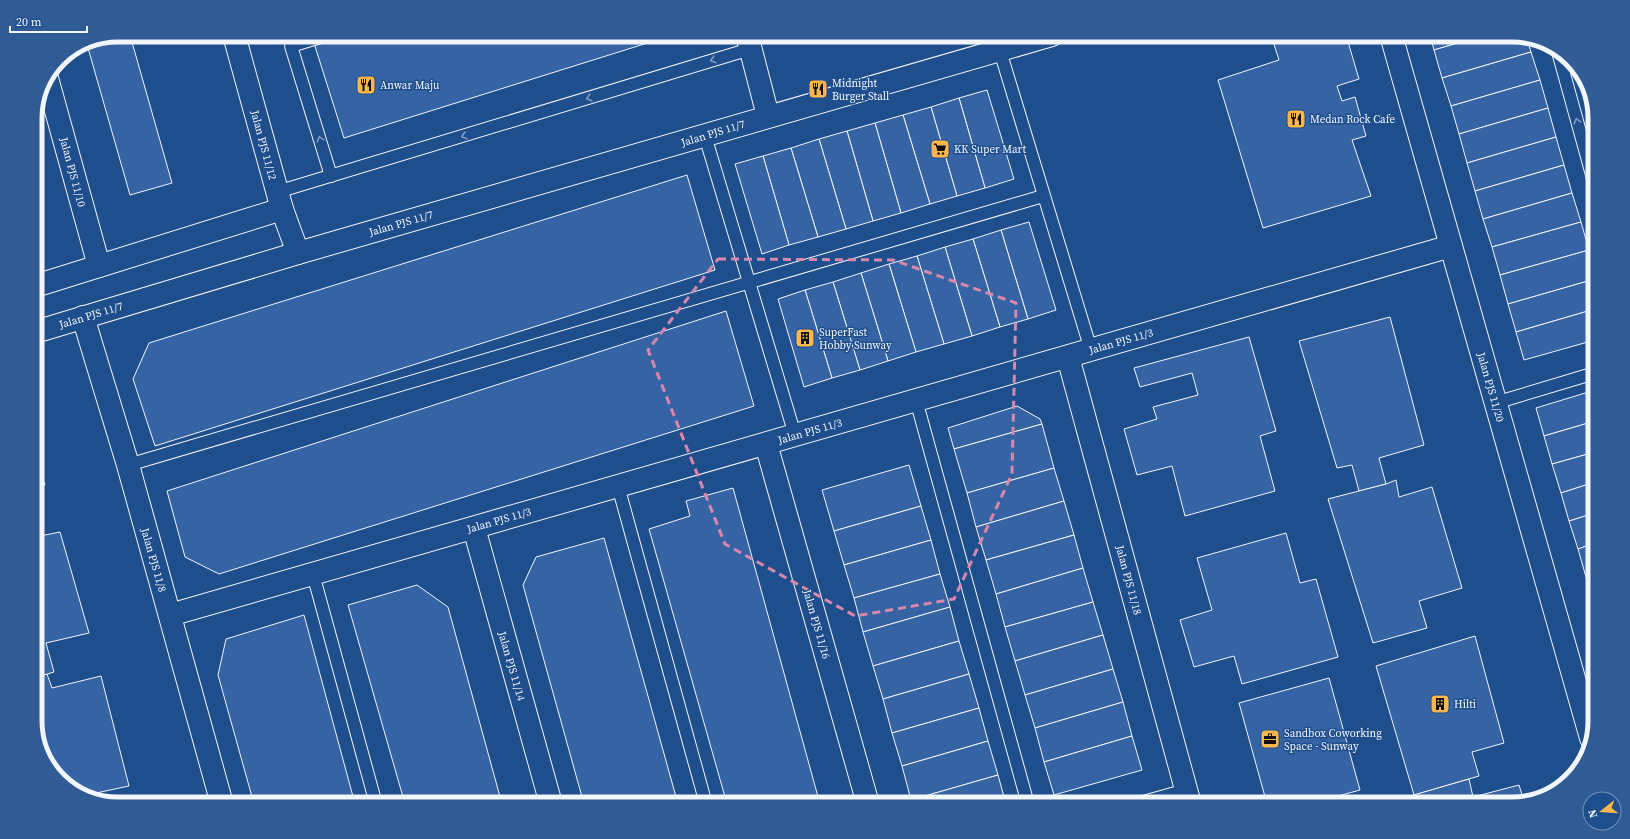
<svg xmlns="http://www.w3.org/2000/svg" width="1630" height="839" viewBox="0 0 1630 839" font-family="'Source Serif 4',serif">
<rect width="100%" height="100%" fill="#1f4e8c"/>
<g fill="#3563a3" stroke="#f2f6ff">
<polygon points="118,35 130,35 172,183 130,195 86,41"/>
<polygon points="330,35 673,35 344,138 313,40"/>
<polygon points="1271,35 1346,35 1359,79 1337,86 1342,101 1355,97 1366,136 1352,140 1371,196 1263,228 1218,80 1279,60"/>
<polygon points="1430,35 1485,35 1434,50"/>
<polygon points="1485,35 1512,35 1527,38 1531,52 1442,78 1434,50"/>
<polygon points="1531,52 1540,80 1451,106 1442,78"/>
<polygon points="1540,80 1548,108 1459,134 1451,106"/>
<polygon points="987,90 1014,179 985,188 959,98"/>
<polygon points="959,98 985,188 957,196 931,107"/>
<polygon points="931,107 957,196 930,204 903,115"/>
<polygon points="1548,108 1556,137 1467,163 1459,134"/>
<polygon points="903,115 930,204 901,213 875,123"/>
<polygon points="875,123 901,213 873,221 847,131"/>
<polygon points="847,131 873,221 846,229 819,139"/>
<polygon points="1556,137 1564,165 1475,191 1467,163"/>
<polygon points="819,139 846,229 818,237 791,148"/>
<polygon points="791,148 818,237 789,245 763,156"/>
<polygon points="763,156 789,245 762,254 735,164"/>
<polygon points="1564,165 1572,193 1483,219 1475,191"/>
<polygon points="687,175 715,270 155,446 133,379 149,343"/>
<polygon points="1572,193 1581,222 1492,247 1483,219"/>
<polygon points="1029,222 1056,310 1028,319 1001,230"/>
<polygon points="1581,222 1589,250 1500,275 1492,247"/>
<polygon points="1001,230 1028,319 1000,327 973,239"/>
<polygon points="973,239 1000,327 972,336 945,247"/>
<polygon points="945,247 972,336 944,344 917,256"/>
<polygon points="1589,250 1595,271 1595,279 1508,304 1500,275"/>
<polygon points="917,256 944,344 916,352 889,264"/>
<polygon points="889,264 916,352 888,361 861,273"/>
<polygon points="861,273 888,361 860,370 833,282"/>
<polygon points="1595,279 1595,309 1516,332 1508,304"/>
<polygon points="833,282 860,370 832,378 805,290"/>
<polygon points="805,290 832,378 804,387 778,299"/>
<polygon points="1595,309 1595,340 1524,360 1516,332"/>
<polygon points="726,311 754,406 219,574 185,557 167,491"/>
<polygon points="1390,317 1424,445 1379,458 1386,484 1359,491 1352,465 1337,468 1299,341"/>
<polygon points="1249,337 1276,431 1260,436 1275,491 1185,516 1172,466 1137,475 1124,429 1157,419 1153,407 1198,395 1192,373 1140,387 1134,368"/>
<polygon points="1595,390 1595,421 1544,436 1536,408"/>
<polygon points="1017,406 1040,419 1042,424 954,449 948,428"/>
<polygon points="1595,421 1595,452 1552,464 1544,436"/>
<polygon points="1042,424 1054,468 967,493 954,449"/>
<polygon points="35,451 45,485 35,488"/>
<polygon points="1595,452 1595,482 1561,493 1552,464"/>
<polygon points="909,465 921,506 834,531 822,490"/>
<polygon points="1054,468 1064,501 976,527 967,493"/>
<polygon points="1396,480 1399,497 1432,487 1462,588 1419,601 1427,628 1373,643 1328,499 1386,484"/>
<polygon points="1595,482 1595,513 1569,521 1561,493"/>
<polygon points="733,488 820,804 727,804 649,529 690,516 686,501"/>
<polygon points="1064,501 1074,535 986,560 976,527"/>
<polygon points="921,506 931,540 844,565 834,531"/>
<polygon points="1595,513 1595,543 1578,549 1569,521"/>
<polygon points="60,532 89,633 46,643 54,672 35,678 35,537"/>
<polygon points="1286,533 1300,583 1316,579 1338,657 1242,684 1234,656 1194,667 1180,620 1212,610 1197,558"/>
<polygon points="1074,535 1083,568 996,594 986,560"/>
<polygon points="604,538 678,804 584,804 523,585 536,557"/>
<polygon points="931,540 940,574 854,598 844,565"/>
<polygon points="1595,543 1595,574 1586,577 1578,549"/>
<polygon points="1083,568 1093,602 1005,627 996,594"/>
<polygon points="940,574 950,607 863,632 854,598"/>
<polygon points="1595,574 1595,605 1594,605 1586,577"/>
<polygon points="417,585 448,607 502,804 405,804 348,605"/>
<polygon points="1093,602 1103,635 1015,661 1005,627"/>
<polygon points="950,607 959,641 873,666 863,632"/>
<polygon points="304,615 355,804 254,804 218,675 226,639"/>
<polygon points="1103,635 1113,669 1025,695 1015,661"/>
<polygon points="1475,636 1504,743 1472,752 1479,776 1414,795 1376,666"/>
<polygon points="959,641 969,674 883,699 873,666"/>
<polygon points="1113,669 1123,702 1035,728 1025,695"/>
<polygon points="47,674 52,688 101,676 129,786 96,793 97,799 81,796 49,768 35,727 35,678"/>
<polygon points="969,674 979,708 892,733 883,699"/>
<polygon points="1329,678 1360,790 1309,804 1267,804 1239,703"/>
<polygon points="1123,702 1132,736 1044,762 1035,728"/>
<polygon points="979,708 988,741 902,766 892,733"/>
<polygon points="1132,736 1142,770 1054,795 1044,762"/>
<polygon points="988,741 998,775 911,800 902,766"/>
<polygon points="998,775 1006,804 912,804 911,800"/>
<polygon points="1469,779 1473,797 1519,785 1524,801 1513,804 1417,804 1414,795"/>
</g>
<g fill="none" stroke-linecap="round" stroke-linejoin="round">
<g stroke="#f2f6ff" stroke-width="14">
<g id="service">
<polyline points="327,35 291,46 331,176"/>
<polyline points="1000,51 1091,350"/>
<polyline points="1558,52 1595,186"/>
<polyline points="705,136 795,435"/>
<polyline points="277,192 750,49"/>
<polyline points="916,400 1028,804"/>
<polyline points="1495,403 1595,373"/>
<polyline points="128,465 1043,196"/>
<polyline points="618,486 706,804"/>
<polyline points="313,574 376,804"/>
<polyline points="1136,804 1186,790"/>
</g>
</g>
<g stroke="#f2f6ff" stroke-width="24">
<g id="minor">
<polyline points="234,35 282,209 298,253"/>
<polyline points="747,35 768,116"/>
<polyline points="1391,35 1591,738"/>
<polyline points="47,78 99,266"/>
<polyline points="35,286 282,209"/>
<polyline points="83,317 128,465 222,804"/>
<polyline points="1068,357 1190,804"/>
<polyline points="766,444 868,804"/>
<polyline points="474,528 551,804"/>
<polyline points="170,615 1451,246"/>
</g>
</g>
<g stroke="#f2f6ff" stroke-width="24">
<polyline id="tertiary" points="35,332 298,253 1052,35"/>
</g>
<use href="#service" stroke="#1f4e8c" stroke-width="12"/>
<use href="#minor" stroke="#1f4e8c" stroke-width="22"/>
<use href="#tertiary" stroke="#1f4e8c" stroke-width="22"/>
</g>
<defs><path id="oneway-chevron" d="M-2-3.5L2.5 0L-2 3.5" fill="none" stroke-width="1.6" stroke-linecap="round" stroke-linejoin="round"/></defs>
<g stroke="#7e9ac0">
<use href="#oneway-chevron" transform="translate(713 60) rotate(163)"/>
<use href="#oneway-chevron" transform="translate(589 98) rotate(163)"/>
<use href="#oneway-chevron" transform="translate(1577 121) rotate(-105)"/>
<use href="#oneway-chevron" transform="translate(464 136) rotate(163)"/>
<use href="#oneway-chevron" transform="translate(320 139) rotate(-107)"/>
</g>
<path fill="none" stroke="#da87ad" stroke-width="3" stroke-dasharray="8 5" stroke-linejoin="round" d="M 718,259 L 893,260 L 1016,303 L 1012,474 L 954,599 L 855,616 L 725,544 L 648,350 Z"/>
<defs>
<g id="restaurant-square" transform="scale(1)"><rect x="-9" y="-9" width="18" height="18" rx="4" fill="#ffb74d" stroke="#1f4e8c"/><path d="M-5-6h1v4h1v-4h1v4h1v-4h1v5L-1.5 .5V6h-2V.5L-5-1ZM5-6V6H3V1.5H1.5Q1.5-4 5-6Z" fill="#111"/></g>
<g id="supermarket-square" transform="scale(1)"><rect x="-9" y="-9" width="18" height="18" rx="4" fill="#ffb74d" stroke="#1f4e8c"/><path d="M-6-5.5h2.5l.6 2H6L4.5 2H-2.5L-4.4-4H-6ZM-1.5 3.2a1.3 1.3 0 1 0 .1 0ZM3 3.2a1.3 1.3 0 1 0 .1 0Z" fill="#111"/></g>
<g id="building-square" transform="scale(1)"><rect x="-9" y="-9" width="18" height="18" rx="4" fill="#ffb74d" stroke="#1f4e8c"/><path d="M-4-6H4V6H1V3H-1V6H-4ZM-2.5-4.3h1.7v1.8h-1.7ZM.8-4.3h1.7v1.8H.8ZM-2.5-1h1.7V.8h-1.7ZM.8-1h1.7V.8H.8Z" fill="#111"/></g>
<g id="office-square" transform="scale(1)"><rect x="-9" y="-9" width="18" height="18" rx="4" fill="#ffb74d" stroke="#1f4e8c"/><path d="M-6-3h4V-5.5h4V-3h4V5H-6ZM-1-4.5V-3h2v-1.5ZM-6 0V1H6V0Z" fill="#111"/></g>
</defs>
<g fill-rule="evenodd">
<use href="#restaurant-square" x="366" y="85"/>
<use href="#restaurant-square" x="818" y="89"/>
<use href="#restaurant-square" x="1296" y="119"/>
<use href="#supermarket-square" x="940" y="149"/>
<use href="#building-square" x="805" y="338"/>
<use href="#building-square" x="1440" y="704"/>
<use href="#office-square" x="1270" y="739"/>
</g>
<g text-anchor="middle" stroke-width="3" stroke-linejoin="round" paint-order="stroke">
<g font-size="11" fill="#f2f6ff" stroke="#1f4e8c" text-anchor="start">
<text x="832" y="87">Midnight<tspan x="832" dy="13">Burger Stall</tspan></text>
<text x="380" y="89">Anwar Maju</text>
<text x="1310" y="123">Medan Rock Cafe</text>
<text x="954" y="153">KK Super Mart</text>
<text x="819" y="336">SuperFast<tspan x="819" dy="13">Hobby Sunway</tspan></text>
<text x="1454" y="708">Hilti</text>
<text x="1284" y="737">Sandbox Coworking<tspan x="1284" dy="13">Space - Sunway</tspan></text>
</g>
<g font-size="11" fill="#f2f6ff" stroke="#1f4e8c">
<text transform="translate(713 133) rotate(-17)" y="4">Jalan PJS 11/7</text>
<text transform="translate(264 145) rotate(75)" y="4">Jalan PJS 11/12</text>
<text transform="translate(73 172) rotate(75)" y="4">Jalan PJS 11/10</text>
<text transform="translate(401 223) rotate(-16)" y="4">Jalan PJS 11/7</text>
<text transform="translate(91 315) rotate(-17)" y="4">Jalan PJS 11/7</text>
<text transform="translate(1121 341) rotate(-16)" y="4">Jalan PJS 11/3</text>
<text transform="translate(1491 387) rotate(74)" y="4">Jalan PJS 11/20</text>
<text transform="translate(810 431) rotate(-16)" y="4">Jalan PJS 11/3</text>
<text transform="translate(499 520) rotate(-16)" y="4">Jalan PJS 11/3</text>
<text transform="translate(154 560) rotate(74)" y="4">Jalan PJS 11/8</text>
<text transform="translate(1129 580) rotate(75)" y="4">Jalan PJS 11/18</text>
<text transform="translate(817 624) rotate(74)" y="4">Jalan PJS 11/16</text>
<text transform="translate(512 666) rotate(74)" y="4">Jalan PJS 11/14</text>
</g>
</g>
<path d="M0 0H1630V839H0ZM118 42H1512A76 76 0 0 1 1588 118V721A76 76 0 0 1 1512 797H118A76 76 0 0 1 42 721V118A76 76 0 0 1 118 42Z" fill="#305b95" fill-rule="evenodd"/>
<path fill="none" stroke="#f2f6ff" stroke-width="5" d="M118 42H1512A76 76 0 0 1 1588 118V721A76 76 0 0 1 1512 797H118A76 76 0 0 1 42 721V118A76 76 0 0 1 118 42Z"/>
<g transform="translate(1602 811) rotate(253)"><circle r="19" fill="#1f4e8c" stroke="#7391ba"/>
<path d="M0-3L7 15L0 10L-7 15Z" fill="#ffb74d"/>
<text y="-6" font-size="11" font-weight="bold" text-anchor="middle" fill="#f2f6ff">N</text>
</g>
<path d="M10 26v6h77v-6" fill="none" stroke="#f2f6ff" stroke-width="2"/>
<text x="16" y="26" font-size="12" fill="#f2f6ff" stroke="#1f4e8c" stroke-width="3" paint-order="stroke">20 m</text>
</svg>
